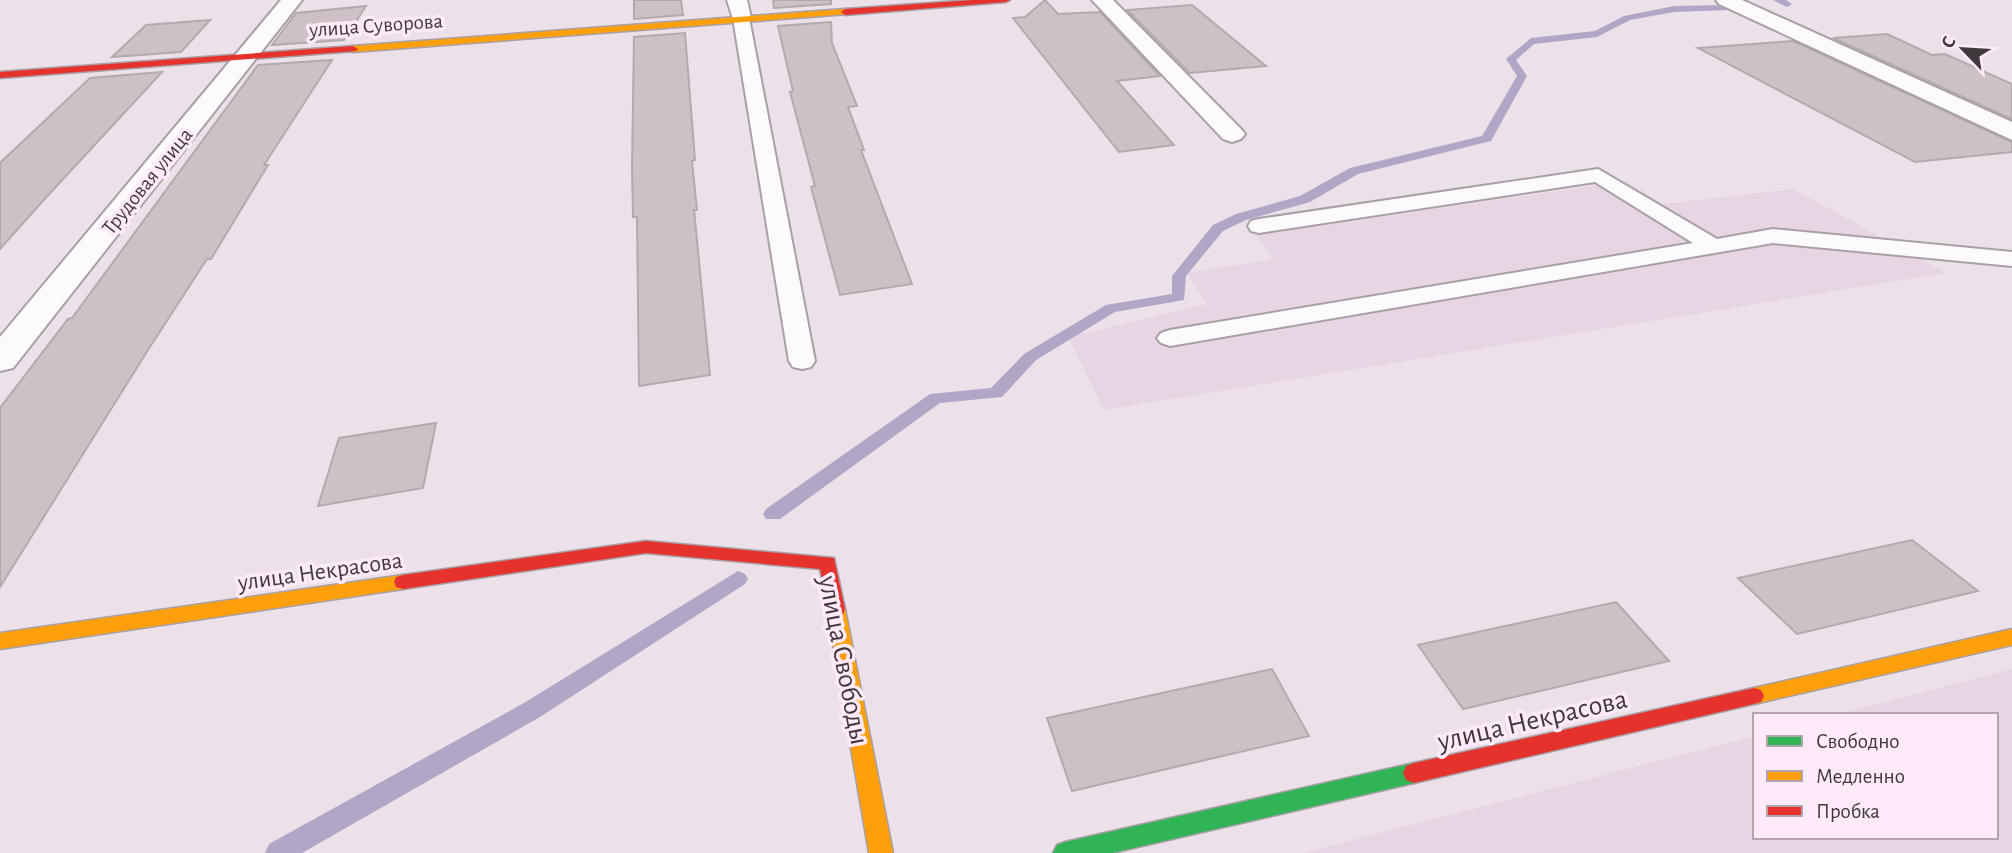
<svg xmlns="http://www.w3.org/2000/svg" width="2012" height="853" viewBox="0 0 2012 853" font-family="'Alegreya Sans',sans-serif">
<rect width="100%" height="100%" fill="#ece1e9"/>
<g fill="#e8d5e3">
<polygon points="1626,181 1663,204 1793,189 1946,273 1104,410 1068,337 1207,304 1187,273 1274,259 1256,235"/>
<polygon points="2012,669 2012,853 1302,853 1755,736 1755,837 1996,837 1996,715 1835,715"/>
</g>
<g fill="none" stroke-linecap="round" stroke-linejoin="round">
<g fill="#b0a7c7" fill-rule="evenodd">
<polygon points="1773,0 1786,0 1792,4 1787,7"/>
<polygon points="1727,5 1732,8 1730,10 1674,12 1630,20 1597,37 1534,44 1516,60 1527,76 1491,141 1358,174 1310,202 1246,220 1223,231 1186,276 1184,300 1115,312 1036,360 1002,397 940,403 780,519 766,519 763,514 766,509 930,394 991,388 1024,354 1106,305 1172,294 1172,276 1213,225 1236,214 1300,196 1350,168 1482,136 1517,76 1506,59 1531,38 1595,31 1624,16 1674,6"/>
<polygon points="738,571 745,574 748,579 745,584 540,717 302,853 265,853 269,844 524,703"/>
</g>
</g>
<g fill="#cec0c7" stroke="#b3aaaf" stroke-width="2">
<polygon points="634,0 681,0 683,15 634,19"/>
<polygon points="773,0 831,0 831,4 774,8"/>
<polygon points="1045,0 1058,14 1100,12 1160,76 1117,81 1174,145 1119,152 1013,18 1025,17"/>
<polygon points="1192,5 1266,66 1190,73 1127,10"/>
<polygon points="366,6 344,40 272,45 296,13"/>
<polygon points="210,20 181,52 112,57 146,25"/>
<polygon points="831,22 832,43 857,106 848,107 864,150 861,150 912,284 840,295 811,187 815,186 790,92 793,91 778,26"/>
<polygon points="685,33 695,160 692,161 697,210 694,210 710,375 639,386 637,217 633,217 632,167 634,37"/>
<polygon points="1887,34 1932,55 1945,54 2012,84 2012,119 1833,38"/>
<polygon points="1793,41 2012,142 2012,152 1915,162 1698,48"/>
<polygon points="332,60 264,165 268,165 211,259 207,259 148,350 0,587 0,408 68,319 72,318 258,65"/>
<polygon points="162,72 41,203 0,249 0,163 90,78"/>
<polygon points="436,423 423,488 318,506 339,438"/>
<polygon points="1912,540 1978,591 1797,634 1738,578"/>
<polygon points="1616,602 1669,661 1463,709 1418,645"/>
<polygon points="1272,669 1309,736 1072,791 1047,718"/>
</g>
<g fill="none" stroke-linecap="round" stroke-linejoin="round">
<g stroke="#a8a0a6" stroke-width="4">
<g id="lane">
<polygon points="741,13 749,18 815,361 811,367 802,369 793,367 789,361 733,18"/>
<polygon points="1598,169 1717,239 1773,229 2012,252 2012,266 1773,243 1170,346 1161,343 1157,338 1161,333 1170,330 1693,243 1595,182 1259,233 1251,231 1248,226 1251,221 1259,219"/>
</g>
</g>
<g stroke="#a8a0a6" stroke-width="4">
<g id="street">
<polygon points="281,0 302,0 13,368 0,371 0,337"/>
<polygon points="727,0 747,0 751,18 748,22 734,22"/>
<polygon points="1092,0 1113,0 1241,129 1245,134 1241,139 1232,142 1223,139"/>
<polygon points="1716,0 1742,0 2012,122 2012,140 1719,4"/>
</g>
</g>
<g stroke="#a8a0a6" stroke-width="3">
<polygon id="fast" points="1414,763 1422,766 1425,773 1422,780 1414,783 1112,853 1053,853 1057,845 1065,842"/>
</g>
<g stroke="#a8a0a6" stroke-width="3">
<g id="slow">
<polygon points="845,9 849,12 848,14 353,52 348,49 353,46"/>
<polygon points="403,575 410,577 412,582 410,587 403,589 0,649 0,633"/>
<polygon points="836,602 843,604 845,609 893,853 869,853 827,609 829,604"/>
<polygon points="2012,629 2012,645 1754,704 1747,702 1744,696 1747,690 1754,688"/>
</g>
</g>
<g stroke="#a8a0a6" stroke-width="3">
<g id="jam">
<polygon points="973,0 1010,0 1006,2 845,15 841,12 845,9"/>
<polygon points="353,46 358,49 356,51 0,78 0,72"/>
<polygon points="646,541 834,558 845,609 843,614 836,616 829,614 820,569 646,553 403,589 396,587 394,582 396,577 403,575"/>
<polygon points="1754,688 1761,690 1764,696 1761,702 1754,704 1414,783 1406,780 1403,773 1406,766 1414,763"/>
</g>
</g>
<use href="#lane" fill="#fcfafc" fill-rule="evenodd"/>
<use href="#street" fill="#fcfafc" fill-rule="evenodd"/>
<use href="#fast" fill="#30b455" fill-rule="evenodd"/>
<use href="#slow" fill="#ff9f0a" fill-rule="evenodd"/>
<use href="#jam" fill="#e5322d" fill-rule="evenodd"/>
</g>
<g text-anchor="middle" stroke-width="7" stroke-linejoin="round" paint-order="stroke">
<g font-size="21" fill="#3f383d" stroke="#feeaf8">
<text transform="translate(376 25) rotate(-4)" y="7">улица Суворова</text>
<text transform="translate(147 181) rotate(-51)" y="7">Трудовая улица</text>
</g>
<g font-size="24" fill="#3f383d" stroke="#feeaf8">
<text transform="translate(320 571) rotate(-8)" y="8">улица Некрасова</text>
</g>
<g font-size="28" fill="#3f383d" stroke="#feeaf8">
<text transform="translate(845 660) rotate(79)" y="10">улица Свободы</text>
<text transform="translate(1532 719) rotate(-13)" y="10">улица Некрасова</text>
</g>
</g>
<rect x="1753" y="713" width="245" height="126" fill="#feeaf8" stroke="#b2a3ad" stroke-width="2"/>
<rect x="1767" y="736" width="35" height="10" fill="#30b455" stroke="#b2a3ad" stroke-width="2"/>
<text x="1816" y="748" font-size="21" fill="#3f383d">Свободно</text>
<rect x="1767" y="771" width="35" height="10" fill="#ff9f0a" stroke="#b2a3ad" stroke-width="2"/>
<text x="1816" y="783" font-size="21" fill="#3f383d">Медленно</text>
<rect x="1767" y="806" width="35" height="10" fill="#e5322d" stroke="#b2a3ad" stroke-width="2"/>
<text x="1816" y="818" font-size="21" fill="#3f383d">Пробка</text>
<g transform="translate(1963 49) rotate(295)" stroke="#feeaf8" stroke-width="5" paint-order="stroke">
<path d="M0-5L12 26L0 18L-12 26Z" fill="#3f383d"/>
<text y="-10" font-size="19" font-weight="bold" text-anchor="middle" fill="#3f383d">С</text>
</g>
</svg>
